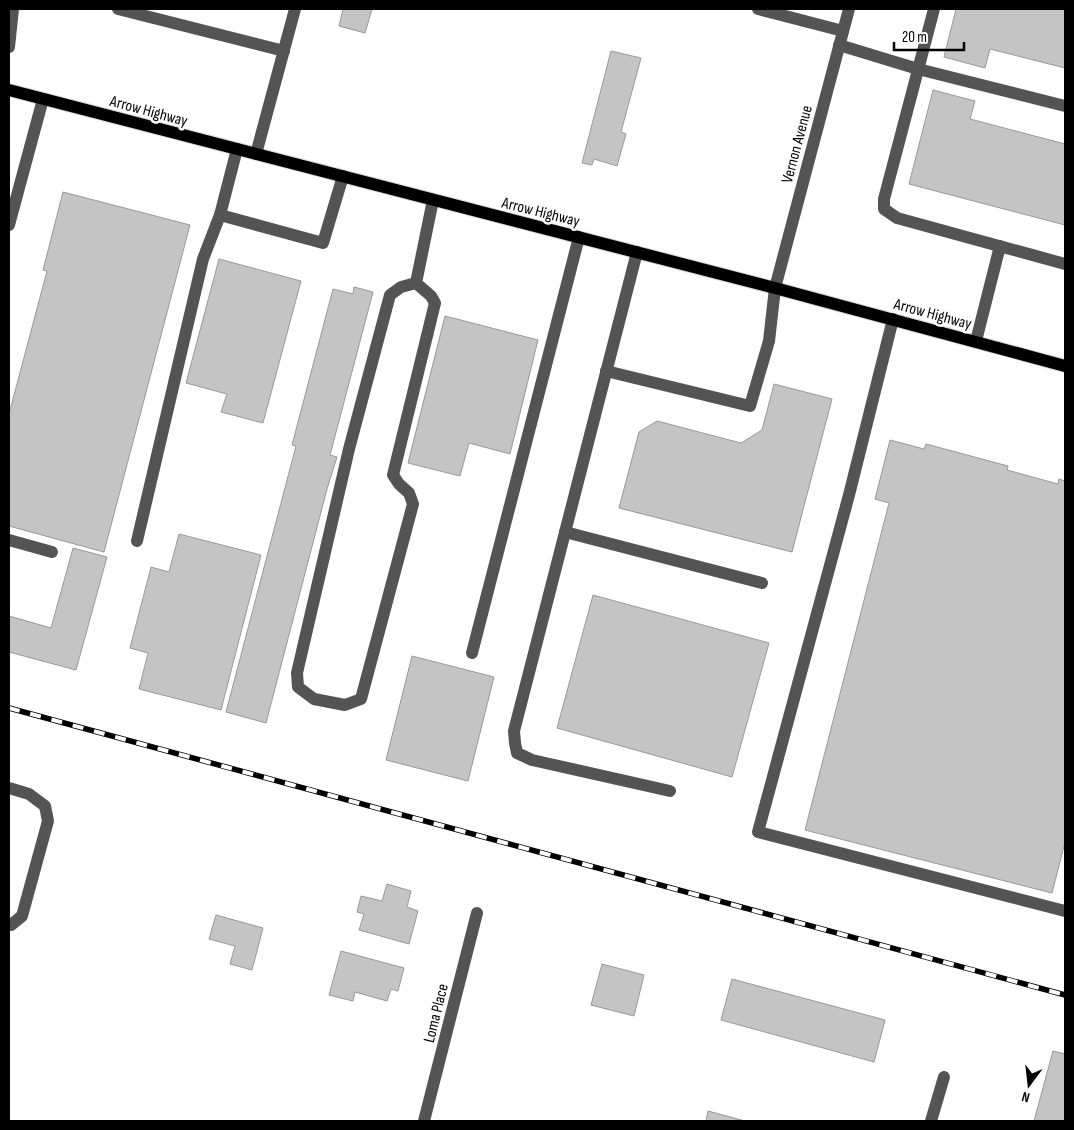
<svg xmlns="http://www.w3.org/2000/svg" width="1074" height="1130" viewBox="0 0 1074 1130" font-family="'Sofia Sans Condensed',sans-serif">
<rect width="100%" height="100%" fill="#fff"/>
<g fill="#c4c4c4" stroke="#989898">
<polygon points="343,9 372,9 365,33 339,26"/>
<polygon points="956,9 1065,9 1065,68 990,49 985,68 944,57"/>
<polygon points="611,51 641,58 621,132 626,134 617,166 594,159 592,165 582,163"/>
<polygon points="933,90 975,101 970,119 1065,144 1065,225 909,184"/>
<polygon points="63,192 190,225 104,552 9,526 9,414 47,271 43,270"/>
<polygon points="219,259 301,281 263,423 221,412 227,394 186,383"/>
<polygon points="354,287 373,292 330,455 337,457 327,489 266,723 226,712 296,446 292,445 333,289 353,294"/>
<polygon points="445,316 538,340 510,454 469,443 460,476 408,463"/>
<polygon points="774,384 832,399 792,552 619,508 639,432 657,421 741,443 762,430"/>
<polygon points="890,440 924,449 926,444 1008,466 1007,470 1058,484 1059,479 1065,481 1065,842 1052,893 805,830 889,503 875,499"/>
<polygon points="179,534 261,555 221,710 139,689 148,653 130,648 151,567 169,572"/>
<polygon points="73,548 107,557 76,670 9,652 9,616 51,628"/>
<polygon points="593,595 769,643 732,777 557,728"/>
<polygon points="412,656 494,677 468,781 386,760"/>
<polygon points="387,884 411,891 407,907 418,911 409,944 359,930 364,914 357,912 361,896 382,901"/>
<polygon points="216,915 263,928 252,970 230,964 235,946 209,939"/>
<polygon points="341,951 404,968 398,991 391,989 387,1001 355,992 353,1001 329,995"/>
<polygon points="602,964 644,975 634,1016 591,1005"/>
<polygon points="732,979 885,1020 874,1062 721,1020"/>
<polygon points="1053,1051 1065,1054 1065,1121 1034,1121"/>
<polygon points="708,1111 745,1121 706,1121"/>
</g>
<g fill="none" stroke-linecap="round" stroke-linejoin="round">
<g stroke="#dbdbdb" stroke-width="14">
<polyline id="major" points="9,90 775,288 1065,366"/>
</g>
<g stroke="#545454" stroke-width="12">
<polyline points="118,9 284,51"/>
<polyline points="758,9 843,31"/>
<polyline points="934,9 884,199 884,209 897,218 1065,264"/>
<polyline points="839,45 918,69 1065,106"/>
<polyline points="9,47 13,9"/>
<polyline points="237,149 220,215 323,243 343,176"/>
<polyline points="256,154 295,9"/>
<polyline points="9,225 43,99"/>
<polyline points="637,252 514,731 515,743 517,753 532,760 670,791"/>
<polyline points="416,283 431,296 435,303 393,475 399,484 409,493 413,504 361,699 345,705 314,699 298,687 297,673 349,449 390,295 401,287 416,283 433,200"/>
<polyline points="893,319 849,495 758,832 1065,911"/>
<polyline points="976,341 1000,246"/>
<polyline points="606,371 750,406 769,341 775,288 849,9"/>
<polyline points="565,532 762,583"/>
<polyline points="9,540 52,552"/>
<polyline points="137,541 203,259 220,215"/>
<polyline points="472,653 579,237"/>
<polyline points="9,788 29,794 45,806 48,821 22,916 11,925 9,924"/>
<polyline points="424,1121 477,913"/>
<polyline points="931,1121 944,1077"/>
</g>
<use href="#major" stroke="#000" stroke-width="12"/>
<g stroke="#000" stroke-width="5.5">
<polyline id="rail" points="9,708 1065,995"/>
</g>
<use href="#rail" stroke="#fff" stroke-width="4" stroke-dasharray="11" stroke-linecap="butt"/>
</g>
<g text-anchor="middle" stroke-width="5" stroke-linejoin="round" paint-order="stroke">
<g font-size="16" fill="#000" stroke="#fff">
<text transform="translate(149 110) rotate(15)" y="6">Arrow Highway</text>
<text transform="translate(796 144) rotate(-75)" y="6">Vernon Avenue</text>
<text transform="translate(541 211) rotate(14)" y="6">Arrow Highway</text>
<text transform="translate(933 313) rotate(15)" y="6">Arrow Highway</text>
<text transform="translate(435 1013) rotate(-76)" y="6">Loma Place</text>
</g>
</g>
<rect width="1074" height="1130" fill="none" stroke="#000000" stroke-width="20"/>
<g transform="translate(1029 1085) rotate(195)" stroke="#ffffff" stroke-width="4" paint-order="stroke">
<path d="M0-4L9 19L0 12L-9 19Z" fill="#000000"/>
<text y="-8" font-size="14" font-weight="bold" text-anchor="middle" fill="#000000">N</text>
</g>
<path d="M894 42v8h70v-8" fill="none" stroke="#000000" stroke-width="2.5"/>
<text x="902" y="42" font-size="15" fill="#000000" stroke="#ffffff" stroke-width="4" paint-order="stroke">20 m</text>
</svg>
